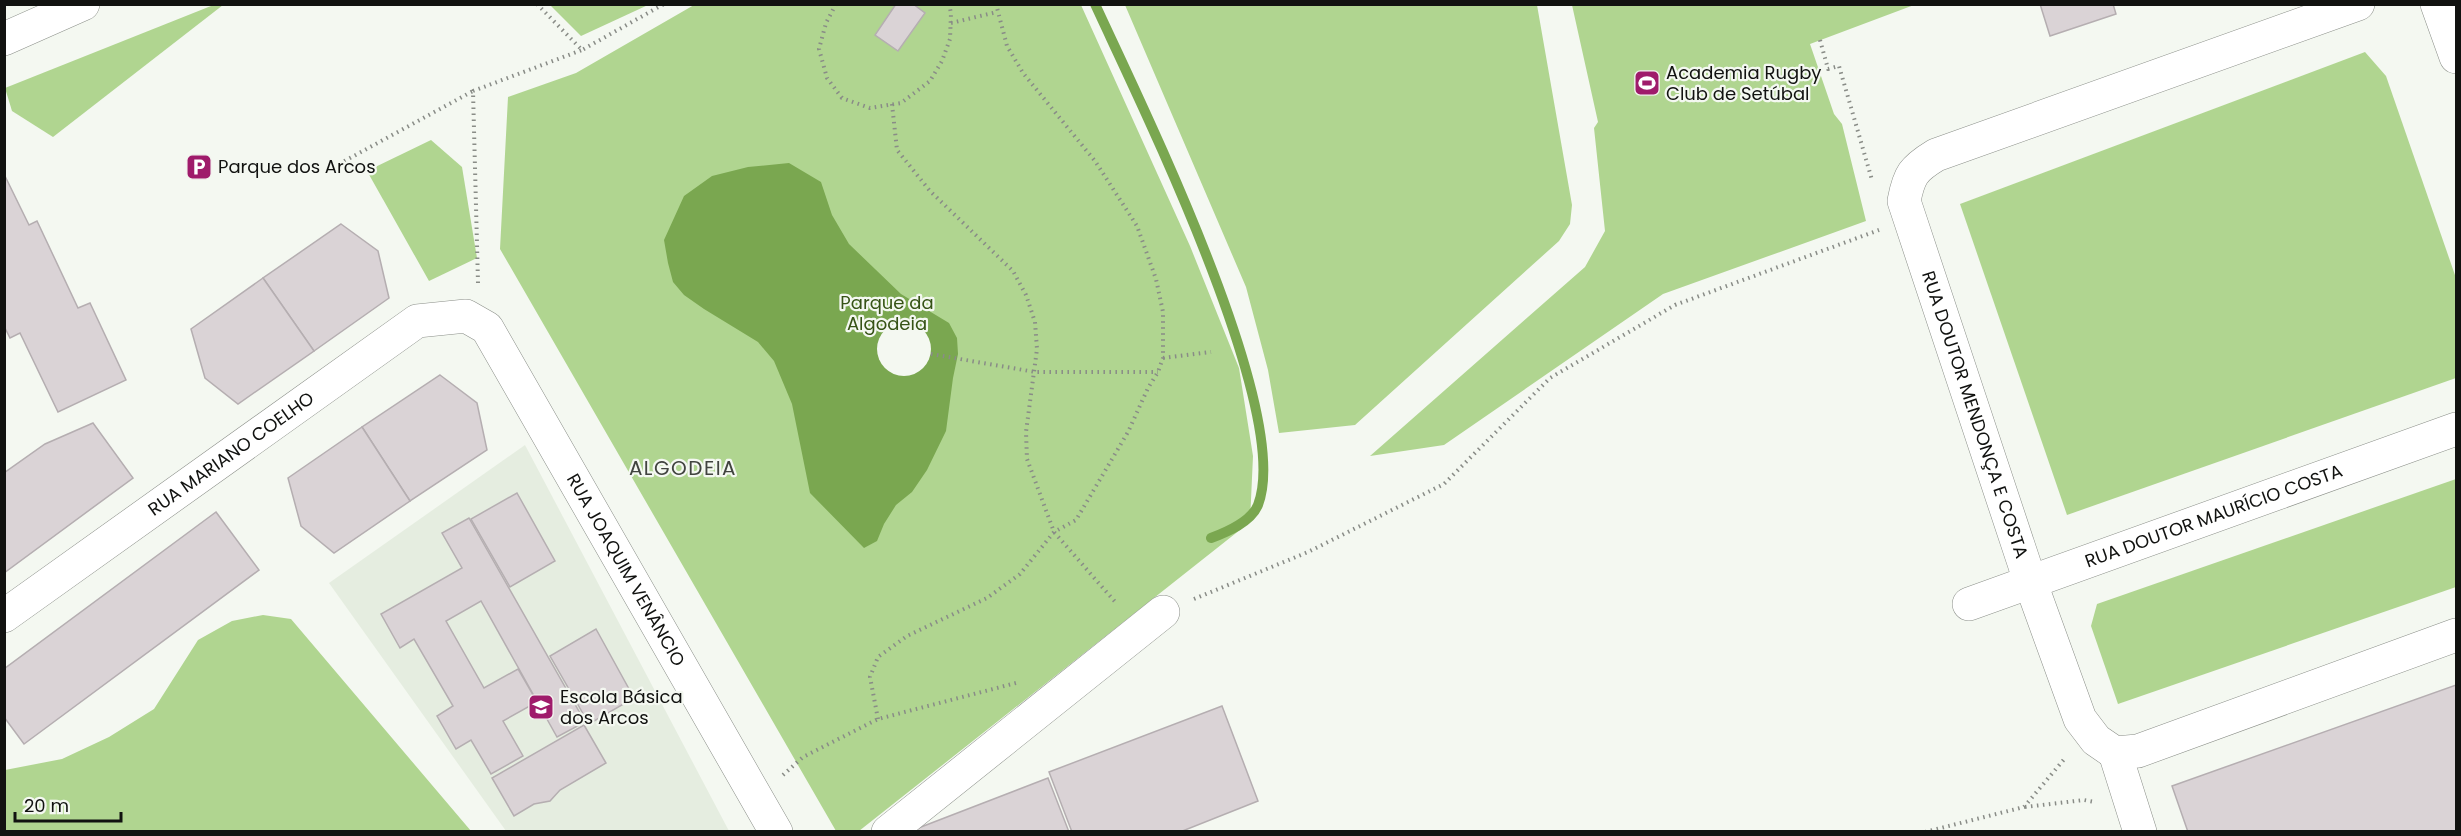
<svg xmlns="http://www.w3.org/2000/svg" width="2461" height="836" viewBox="0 0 2461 836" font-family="Poppins,sans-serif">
<rect width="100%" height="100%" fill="#f4f8f1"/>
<polygon fill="#e5ede0" points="525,445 729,831 506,831 329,583"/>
<g fill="#b0d590">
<polygon points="216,4 223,5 53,137 12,111 5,88"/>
<polygon points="550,5 648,5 581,36"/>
<polygon points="694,5 1081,5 1190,246 1239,368 1253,456 1250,522 859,831 836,831 500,249 508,97 576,73"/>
<polygon points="1125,5 1537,5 1572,205 1570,224 1559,241 1355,425 1279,433 1268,370 1246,287"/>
<polygon points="1572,5 1914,5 1810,44 1834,114 1842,124 1866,221 1663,294 1444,445 1370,456 1585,267 1605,231 1594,128 1598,122"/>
<polygon points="2365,52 2386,76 2456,278 2456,378 2067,515 1960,204"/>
<polygon points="431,140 462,167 477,258 429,281 367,171"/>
<polygon points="2456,479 2456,587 2118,704 2091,626 2097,604"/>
<polygon points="263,615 291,619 471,831 5,831 5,770 62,759 109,737 154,709 198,640 232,621"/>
</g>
<polygon fill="#7aa750" points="789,163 821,182 832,215 849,244 901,294 949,323 957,338 958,354 953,378 946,431 927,470 912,492 896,505 884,524 877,541 864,548 810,493 792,404 774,361 758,342 704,309 684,295 673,282 668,263 664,240 684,196 712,176 748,167"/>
<circle fill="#f4f8f1" cx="904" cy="349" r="27"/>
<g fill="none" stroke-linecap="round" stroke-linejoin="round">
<path stroke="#7aa750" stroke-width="10" d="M 1095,4 C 1139,100 1294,412 1258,505 C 1251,522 1227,532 1211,538"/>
</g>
<g fill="#dad3d6" stroke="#b5aeb1" stroke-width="1.5">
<polygon points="896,4 913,4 925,13 898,51 875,35"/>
<polygon points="2040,4 2113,4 2116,14 2050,36"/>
<polygon points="4,174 29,225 37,221 78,308 90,303 126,380 58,412 20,333 10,338 4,326"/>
<polygon points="341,224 378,251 389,298 314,351 263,278"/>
<polygon points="263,278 314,351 238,404 205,378 191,329"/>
<polygon points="440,375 477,403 487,450 410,501 362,427"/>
<polygon points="93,423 133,478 4,573 4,473 45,444"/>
<polygon points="362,427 410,501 334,553 301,526 288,478"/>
<polygon points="517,493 555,561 510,587 471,519"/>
<polygon points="216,512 259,570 24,744 4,717 4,669"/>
<polygon points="469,518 585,722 557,737 481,601 446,621 484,688 518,669 537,702 503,721 523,756 491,774 471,740 456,749 437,716 453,706 414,639 400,648 381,614 462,568 442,533"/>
<polygon points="596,629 634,698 589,724 550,656"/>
<polygon points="2456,685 2456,831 2188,832 2172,786"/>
<polygon points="1222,706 1258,801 1180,832 1072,832 1049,772"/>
<polygon points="584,725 606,763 560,790 550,801 534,804 514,816 492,778"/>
<polygon points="1048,778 1069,832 908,832"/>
</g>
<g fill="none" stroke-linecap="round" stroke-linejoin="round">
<g stroke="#8b8f89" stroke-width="34">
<g id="minor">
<path id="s1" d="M 2358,4 L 1936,155 C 1913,169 1909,175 1904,201 L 2030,581 L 2080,719 L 2096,740 L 2115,753 L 2138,751 L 2456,635"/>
<polyline points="2437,4 2456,57"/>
<polyline points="4,39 83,4"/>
<path id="s2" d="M 1969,604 L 2456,429"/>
<path id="s3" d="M 4,616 L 417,321 L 466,316 L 487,328 L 776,832"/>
<polyline points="2115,753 2140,832"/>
<polyline points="888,832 1163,612"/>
</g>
</g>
<g stroke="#898c87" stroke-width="4" stroke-dasharray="1.5 4.5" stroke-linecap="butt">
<polyline points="537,4 582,50 664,4"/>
<polyline points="836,4 826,23 819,49 827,78 842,98 870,108 901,103 930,81 942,61 950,39 951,13 949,4"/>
<polyline points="951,23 997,12"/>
<polyline points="1820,40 1828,69 1839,66 1872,180"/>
<polyline points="892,104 897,150 930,191 1013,271 1026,295 1035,322 1037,349 1026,432 1027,459 1054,532 1117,604"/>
<polyline points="339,164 473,91"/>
<polyline points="478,283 473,91 582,50"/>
<polyline points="931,354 1035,372 1158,372"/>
<polyline points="1163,358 1211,352"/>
<polyline points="1194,599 1308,552 1444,484 1550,378 1675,305 1879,230"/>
<polyline points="878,719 870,677 878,657 907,636 987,598 1020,574 1054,532 1076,520 1128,432 1148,388 1158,372 1163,358 1163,312 1156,279 1137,226 1095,161 1023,73 1007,46 996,4"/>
<polyline points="783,775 803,757 878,719 1016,683"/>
<polyline points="2025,807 2084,800 2095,802"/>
<polyline points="1925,832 2024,807 2066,757"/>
</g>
<use href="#minor" stroke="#fff" stroke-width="33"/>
</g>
<defs>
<g id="stadium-square" transform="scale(1.35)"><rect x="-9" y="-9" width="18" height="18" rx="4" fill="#9f1b6b" stroke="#f4f8f1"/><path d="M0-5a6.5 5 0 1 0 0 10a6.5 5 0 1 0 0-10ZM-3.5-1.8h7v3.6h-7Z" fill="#fff"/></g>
<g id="parking-square" transform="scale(1.35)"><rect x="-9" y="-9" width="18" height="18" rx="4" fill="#9f1b6b" stroke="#f4f8f1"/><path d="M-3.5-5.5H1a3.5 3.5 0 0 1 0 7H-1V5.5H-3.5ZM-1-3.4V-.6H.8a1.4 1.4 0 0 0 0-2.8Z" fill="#fff"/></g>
<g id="school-square" transform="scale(1.35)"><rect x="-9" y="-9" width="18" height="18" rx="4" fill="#9f1b6b" stroke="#f4f8f1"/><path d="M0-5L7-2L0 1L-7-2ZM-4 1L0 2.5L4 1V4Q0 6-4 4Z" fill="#fff"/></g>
</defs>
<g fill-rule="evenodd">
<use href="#stadium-square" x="1647" y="83"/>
<use href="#parking-square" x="199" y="167"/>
<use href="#school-square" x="541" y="707"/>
</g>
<g text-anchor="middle" stroke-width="4.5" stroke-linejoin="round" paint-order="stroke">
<g font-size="18" fill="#111210" stroke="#f4f8f1" text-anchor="start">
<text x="1666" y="79">Academia Rugby<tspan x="1666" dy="21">Club de Setúbal</tspan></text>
<text x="218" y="173">Parque dos Arcos</text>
<text x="560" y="703">Escola Básica<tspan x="560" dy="21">dos Arcos</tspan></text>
</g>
<g font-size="18" fill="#365316" stroke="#f4f8f1">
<text x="887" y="309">Parque da<tspan x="887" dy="21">Algodeia</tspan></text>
</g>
<g font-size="18" fill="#111210" stroke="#f4f8f1">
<text dy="6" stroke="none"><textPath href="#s1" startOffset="732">RUA DOUTOR MENDONÇA E COSTA</textPath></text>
<text dy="6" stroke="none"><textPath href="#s3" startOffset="279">RUA MARIANO COELHO</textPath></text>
<text dy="6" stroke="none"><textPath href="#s2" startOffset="260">RUA DOUTOR MAURÍCIO COSTA</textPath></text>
<text dy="6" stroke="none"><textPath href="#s3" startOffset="860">RUA JOAQUIM VENÂNCIO</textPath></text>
</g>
<g font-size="20" letter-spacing="1.5" fill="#41443f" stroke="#f4f8f1">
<text x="683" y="475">ALGODEIA</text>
</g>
</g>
<rect width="2461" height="836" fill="none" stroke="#111210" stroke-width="12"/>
<path d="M15 812v9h106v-9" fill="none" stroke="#111210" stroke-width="3"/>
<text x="24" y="812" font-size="18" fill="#111210" stroke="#f4f8f1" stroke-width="4.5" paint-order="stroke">20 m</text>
</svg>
